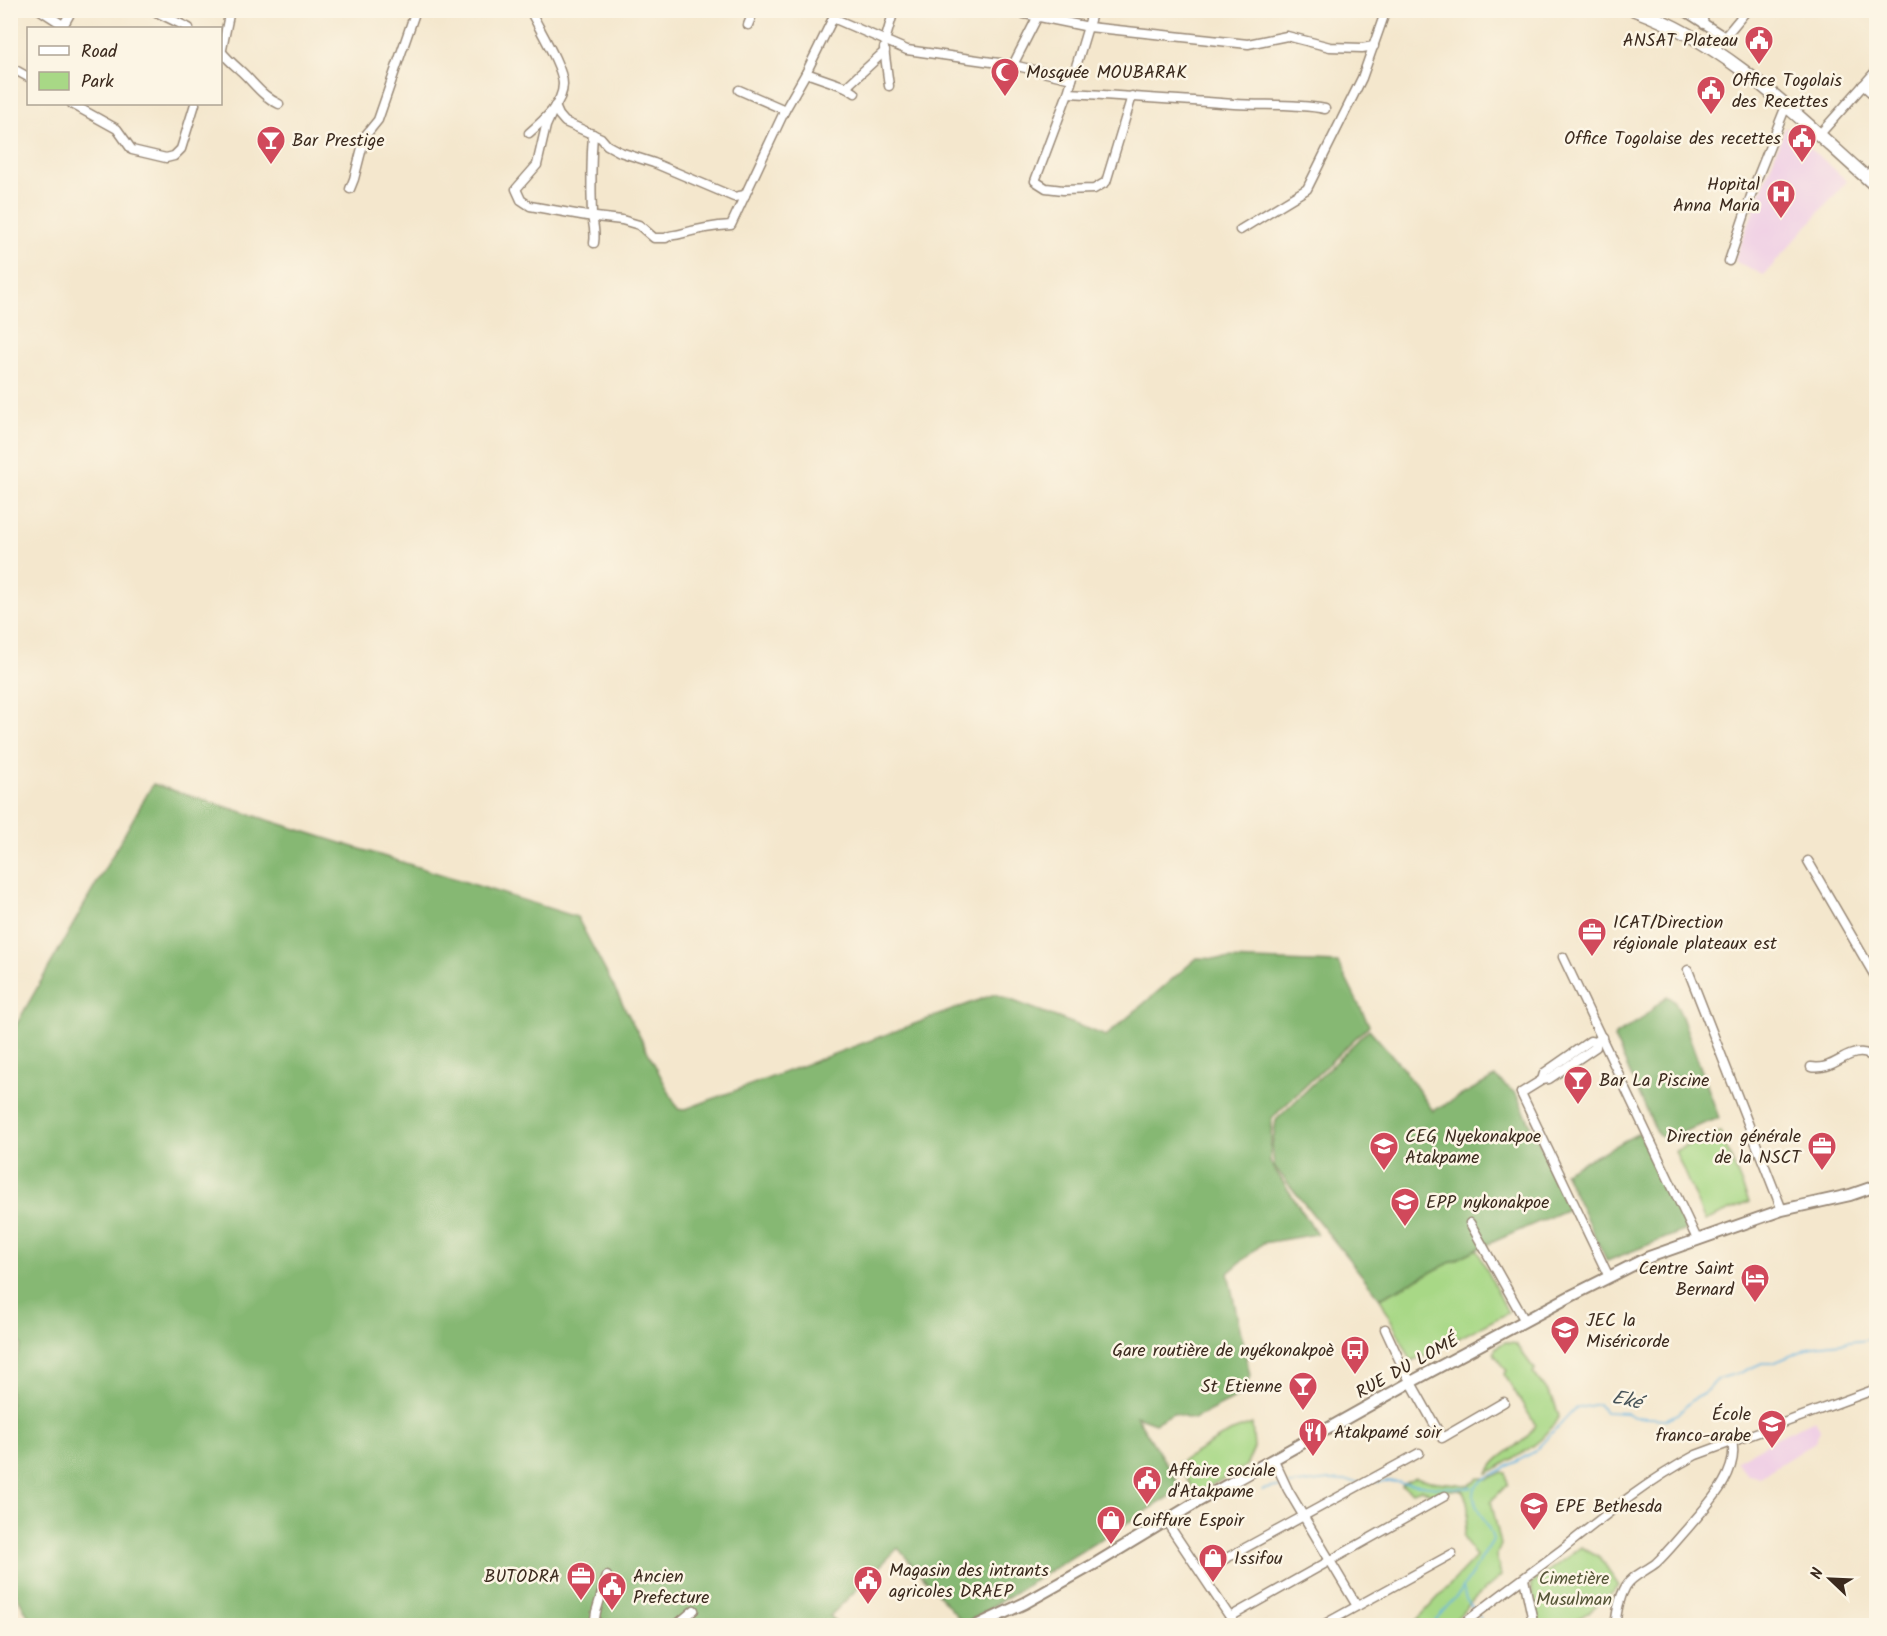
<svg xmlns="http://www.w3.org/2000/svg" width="1887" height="1636" viewBox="0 0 1887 1636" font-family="Kalam,sans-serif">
<rect width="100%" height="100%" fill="#fcf5e5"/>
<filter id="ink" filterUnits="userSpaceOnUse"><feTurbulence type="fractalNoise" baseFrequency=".0167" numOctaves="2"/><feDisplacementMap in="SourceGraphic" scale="12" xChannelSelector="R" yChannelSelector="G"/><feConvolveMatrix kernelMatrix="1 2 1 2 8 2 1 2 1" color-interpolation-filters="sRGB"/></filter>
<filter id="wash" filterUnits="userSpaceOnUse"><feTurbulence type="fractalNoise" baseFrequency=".008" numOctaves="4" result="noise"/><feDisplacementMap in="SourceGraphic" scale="24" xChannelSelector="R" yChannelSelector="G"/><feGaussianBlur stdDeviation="1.35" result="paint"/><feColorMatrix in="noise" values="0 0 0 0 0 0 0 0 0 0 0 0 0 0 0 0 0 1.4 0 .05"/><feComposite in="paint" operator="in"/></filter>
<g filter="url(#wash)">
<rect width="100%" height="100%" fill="#f4e7cd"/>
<g fill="#f0d0e5">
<polygon points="1785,128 1788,128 1847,181 1764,275 1736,262 1735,259"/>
<polygon points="1815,1420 1820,1429 1815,1442 1759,1477 1748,1475 1736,1461 1784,1434"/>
</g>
<g fill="#a8d886" stroke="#728152" stroke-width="1.5">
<polygon points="1720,1132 1749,1202 1705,1221 1675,1151"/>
<polygon points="1477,1249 1508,1313 1412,1362 1380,1298"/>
<path d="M 1505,1342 L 1516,1344 L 1535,1370 L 1533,1372 L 1554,1401 L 1559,1416 C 1543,1446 1515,1457 1488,1473 C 1497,1451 1528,1446 1535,1424 L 1504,1374 L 1507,1371 L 1495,1355 L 1494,1352 L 1496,1347 Z"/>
<polygon points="1252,1424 1254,1448 1246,1466 1199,1492 1194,1490 1178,1463 1230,1432"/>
<path d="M 1502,1472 L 1506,1473 L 1508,1484 L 1491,1501 L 1501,1545 L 1496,1556 L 1501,1576 L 1475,1598 L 1458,1617 L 1447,1625 L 1409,1625 L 1414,1623 L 1476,1557 L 1463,1537 C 1468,1521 1472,1505 1462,1490 L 1457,1489 L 1431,1494 L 1422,1489 L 1412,1492 L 1402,1486 L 1403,1483 L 1416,1477 C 1435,1485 1450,1481 1469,1486 L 1478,1477 L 1488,1479 Z"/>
<polygon points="1581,1547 1600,1557 1619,1586 1589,1612 1568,1625 1538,1626 1531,1584"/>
</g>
<g fill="#86b873" stroke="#607148" stroke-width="1.5">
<polygon points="153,784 577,917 678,1109 683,1110 995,994 1106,1036 1197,958 1338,963 1369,1025 1272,1118 1270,1162 1317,1234 1263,1243 1228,1273 1250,1376 1241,1395 1194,1419 1173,1413 1155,1423 1136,1416 1182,1489 964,1624 898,1548 830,1616 839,1625 33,1625 11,1584 10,1374 21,1345 10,1325 11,1034"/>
<polygon points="1667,996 1674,1000 1682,1017 1719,1118 1664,1139 1658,1135 1614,1038 1615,1035 1639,1021"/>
<polygon points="1369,1029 1403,1068 1433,1111 1495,1077 1516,1094 1570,1208 1477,1249 1380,1298 1274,1166 1272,1147 1276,1120"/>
<polygon points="1639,1133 1686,1226 1686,1230 1607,1261 1564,1172"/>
</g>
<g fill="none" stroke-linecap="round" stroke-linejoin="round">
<g stroke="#68b5e2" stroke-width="1.5">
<polyline points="1376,1482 1388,1481 1437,1487 1472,1488"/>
<polyline points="1289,1485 1330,1480 1359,1482"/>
<polyline points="1262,1490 1281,1486"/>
<polyline points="1463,1588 1466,1600 1475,1610"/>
<polyline points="1479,1616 1484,1626"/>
<path d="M 1430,1626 L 1461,1591 L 1493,1540 C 1490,1522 1463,1500 1479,1482 L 1534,1452 L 1574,1409 L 1599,1404 L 1605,1412 L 1626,1413 L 1634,1417 L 1666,1419 L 1678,1414 L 1690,1402 L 1703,1394 L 1717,1380 L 1721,1378 L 1742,1372 L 1762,1363 L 1773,1363 L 1814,1346 L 1876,1339"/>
</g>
</g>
</g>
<g filter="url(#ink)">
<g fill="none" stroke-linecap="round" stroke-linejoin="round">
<g stroke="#988876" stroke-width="11">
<g id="minor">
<polyline points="40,10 63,25"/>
<polyline points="152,10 189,28"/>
<polyline points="1005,10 1089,27 1248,44 1287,36 1330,47 1362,48 1374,46"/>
<polyline points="1093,10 1068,93 1035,181 1046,188 1063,190 1094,189 1106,182 1132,96"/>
<polyline points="1683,10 1725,37"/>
<polyline points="1701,10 1704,24"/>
<polyline points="1876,10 1876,11"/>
<polyline points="833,18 907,50 1013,65 1072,79"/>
<polyline points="748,25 754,10"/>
<polyline points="62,28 72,10"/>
<polyline points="885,41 894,10"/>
<polyline points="884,48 889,86"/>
<path d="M 220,50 C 227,59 233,64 241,71 C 254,83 263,97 279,104"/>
<polyline points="1714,50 1747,10"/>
<polyline points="221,54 230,10"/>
<polyline points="1013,65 1041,10"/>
<polyline points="10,67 28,77"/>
<polyline points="806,73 846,87 855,93"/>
<polyline points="1863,85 1876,97"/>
<polyline points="846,87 885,51"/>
<polyline points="739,90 785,110"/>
<path d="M 1068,93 C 1124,96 1179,100 1234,104 C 1265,106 1294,103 1325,109"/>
<polyline points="72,104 117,129 132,150 166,158 174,156 181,149 195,104"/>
<path d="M 555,106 L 546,126 L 537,165 L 516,189 L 521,200 L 530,206 L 587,216 L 622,220 L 639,225 L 654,238 L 666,238 C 671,234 674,236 680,234 C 698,229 713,226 731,225 L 785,110 L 806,73 L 837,10"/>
<polyline points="555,106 559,115 565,122 601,138 607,145 620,152 654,163 734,197 745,195"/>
<path d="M 529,133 C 543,121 563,104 563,84 C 563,67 538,27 530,10"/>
<path d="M 593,134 C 591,161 591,187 592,215 C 593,224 596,233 594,243"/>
<polyline points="1819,135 1876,71"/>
<polyline points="1866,177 1876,166"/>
<polyline points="350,189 354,179 365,136 378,120 416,10"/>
<polyline points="1240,230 1307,189 1362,78 1386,10"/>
<polyline points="1729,261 1756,181 1786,106"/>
<polyline points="1808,861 1876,978"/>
<polyline points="1563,957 1697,1239"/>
<polyline points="1688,970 1782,1210"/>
<polyline points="1602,1037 1596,1042 1596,1047 1549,1079 1542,1080 1521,1093 1609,1277"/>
<path d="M 1811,1067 C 1833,1071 1844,1051 1863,1053 C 1867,1053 1873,1057 1876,1058"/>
<polyline points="1542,1080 1544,1073 1590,1041 1596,1042"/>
<polyline points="1470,1223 1525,1321"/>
<polyline points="1385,1329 1404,1370 1442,1438 1504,1402"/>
<polyline points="1274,1460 1288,1490 1357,1606"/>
<polyline points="1166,1521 1236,1626"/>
<polyline points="1201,1572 1419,1453"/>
<polyline points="1524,1579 1534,1626"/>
<polyline points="1230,1617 1445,1496"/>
<polyline points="594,1625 596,1612 607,1576"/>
<polyline points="582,1626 587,1624 594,1626"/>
<polyline points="675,1626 694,1610"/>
<polyline points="1321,1626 1452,1554"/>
<path d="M 1461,1626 C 1493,1600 1527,1576 1560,1551 C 1604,1516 1647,1481 1696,1455 L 1876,1389"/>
<path d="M 1615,1626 C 1617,1611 1619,1598 1626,1586 C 1633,1575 1646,1571 1656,1563 C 1667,1553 1677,1540 1687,1529 C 1706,1506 1740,1474 1732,1441"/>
</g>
</g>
<g stroke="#988876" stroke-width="14">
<polyline id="major" points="976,1626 1025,1603 1098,1562 1197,1502 1411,1382 1571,1296 1649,1257 1782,1210 1850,1195 1876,1186"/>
</g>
<g stroke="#988876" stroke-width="15">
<path id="highway" d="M 1635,10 C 1731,45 1801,120 1876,186"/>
</g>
<use href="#minor" stroke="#fff" stroke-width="8"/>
<use href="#major" stroke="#fff" stroke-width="10"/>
<use href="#highway" stroke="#fff" stroke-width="12"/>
</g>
</g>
<defs>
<g id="civic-pin" transform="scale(1.5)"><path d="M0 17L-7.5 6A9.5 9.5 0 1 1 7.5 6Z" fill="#d1495b" stroke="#fcf5e5"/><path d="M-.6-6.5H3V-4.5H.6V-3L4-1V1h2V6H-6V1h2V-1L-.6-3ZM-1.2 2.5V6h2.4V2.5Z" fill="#fff"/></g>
<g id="mosque-pin" transform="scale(1.5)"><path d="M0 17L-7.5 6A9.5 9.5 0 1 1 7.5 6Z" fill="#d1495b" stroke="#fcf5e5"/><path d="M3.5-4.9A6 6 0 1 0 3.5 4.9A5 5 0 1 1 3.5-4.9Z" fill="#fff"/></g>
<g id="bar-pin" transform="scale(1.5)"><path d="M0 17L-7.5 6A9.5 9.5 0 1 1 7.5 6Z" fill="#d1495b" stroke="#fcf5e5"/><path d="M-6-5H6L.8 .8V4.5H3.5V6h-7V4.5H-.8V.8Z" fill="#fff"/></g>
<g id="hospital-pin" transform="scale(1.5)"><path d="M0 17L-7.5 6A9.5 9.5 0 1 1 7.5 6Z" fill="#d1495b" stroke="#fcf5e5"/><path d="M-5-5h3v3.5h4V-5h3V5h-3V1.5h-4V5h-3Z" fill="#fff"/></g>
<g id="office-pin" transform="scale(1.5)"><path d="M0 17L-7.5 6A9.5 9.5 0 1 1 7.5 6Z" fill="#d1495b" stroke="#fcf5e5"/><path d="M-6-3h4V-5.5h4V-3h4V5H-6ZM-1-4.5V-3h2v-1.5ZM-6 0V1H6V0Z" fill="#fff"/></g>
<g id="school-pin" transform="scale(1.5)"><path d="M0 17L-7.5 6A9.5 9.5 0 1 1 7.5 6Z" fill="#d1495b" stroke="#fcf5e5"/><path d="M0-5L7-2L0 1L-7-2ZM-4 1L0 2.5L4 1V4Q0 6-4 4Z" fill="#fff"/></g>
<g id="hotel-pin" transform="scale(1.5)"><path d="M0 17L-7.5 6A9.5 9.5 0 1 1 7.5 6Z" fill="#d1495b" stroke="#fcf5e5"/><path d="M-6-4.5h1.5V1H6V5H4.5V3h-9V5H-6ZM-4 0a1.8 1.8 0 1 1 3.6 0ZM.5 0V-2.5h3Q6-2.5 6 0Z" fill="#fff"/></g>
<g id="bus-pin" transform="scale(1.5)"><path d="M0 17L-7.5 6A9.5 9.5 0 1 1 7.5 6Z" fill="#d1495b" stroke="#fcf5e5"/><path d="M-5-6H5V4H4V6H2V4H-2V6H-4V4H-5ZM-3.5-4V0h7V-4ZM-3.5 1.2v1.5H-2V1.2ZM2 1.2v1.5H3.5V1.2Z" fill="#fff"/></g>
<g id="restaurant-pin" transform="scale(1.5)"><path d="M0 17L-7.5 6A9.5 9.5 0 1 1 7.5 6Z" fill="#d1495b" stroke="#fcf5e5"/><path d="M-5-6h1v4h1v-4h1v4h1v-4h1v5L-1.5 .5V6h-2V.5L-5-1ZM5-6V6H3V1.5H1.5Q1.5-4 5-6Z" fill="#fff"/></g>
<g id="shop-pin" transform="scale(1.5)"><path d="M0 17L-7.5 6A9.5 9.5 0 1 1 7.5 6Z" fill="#d1495b" stroke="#fcf5e5"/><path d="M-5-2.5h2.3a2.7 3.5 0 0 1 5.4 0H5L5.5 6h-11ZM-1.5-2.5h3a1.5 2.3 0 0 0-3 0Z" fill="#fff"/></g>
</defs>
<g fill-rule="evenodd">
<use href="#civic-pin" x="1759" y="40"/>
<use href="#mosque-pin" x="1005" y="72"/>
<use href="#civic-pin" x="1711" y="90"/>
<use href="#civic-pin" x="1802" y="138"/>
<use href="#bar-pin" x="271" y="140"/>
<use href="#hospital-pin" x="1781" y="194"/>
<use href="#office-pin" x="1592" y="932"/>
<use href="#bar-pin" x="1578" y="1080"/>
<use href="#school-pin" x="1384" y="1146"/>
<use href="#office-pin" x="1822" y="1146"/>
<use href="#school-pin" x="1405" y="1202"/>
<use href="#hotel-pin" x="1755" y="1278"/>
<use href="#school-pin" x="1565" y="1330"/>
<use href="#bus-pin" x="1355" y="1350"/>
<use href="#bar-pin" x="1303" y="1386"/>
<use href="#school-pin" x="1772" y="1424"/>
<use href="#restaurant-pin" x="1313" y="1432"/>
<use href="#civic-pin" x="1147" y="1480"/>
<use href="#school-pin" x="1534" y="1506"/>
<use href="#shop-pin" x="1111" y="1520"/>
<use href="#shop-pin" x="1213" y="1558"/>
<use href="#office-pin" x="581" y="1576"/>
<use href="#civic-pin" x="868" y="1580"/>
<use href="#civic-pin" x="612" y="1586"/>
</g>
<g text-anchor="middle" stroke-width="5" stroke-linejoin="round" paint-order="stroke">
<g font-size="18" fill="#3b2a1e" stroke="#fcf5e5" text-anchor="start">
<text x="1738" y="46" text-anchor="end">ANSAT Plateau</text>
<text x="1026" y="78">Mosquée MOUBARAK</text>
<text x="1732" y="86">Office Togolais<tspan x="1732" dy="21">des Recettes</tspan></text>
<text x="1781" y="144" text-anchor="end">Office Togolaise des recettes</text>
<text x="292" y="146">Bar Prestige</text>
<text x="1760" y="190" text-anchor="end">Hopital<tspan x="1760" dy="21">Anna Maria</tspan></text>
<text x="1613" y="928">ICAT/Direction<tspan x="1613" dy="21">régionale plateaux est</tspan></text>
<text x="1599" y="1086">Bar La Piscine</text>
<text x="1405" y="1142">CEG Nyekonakpoe<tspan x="1405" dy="21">Atakpame</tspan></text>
<text x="1801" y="1142" text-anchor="end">Direction générale<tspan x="1801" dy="21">de la NSCT</tspan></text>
<text x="1426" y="1208">EPP nykonakpoe</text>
<text x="1734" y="1274" text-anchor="end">Centre Saint<tspan x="1734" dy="21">Bernard</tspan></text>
<text x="1586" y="1326">JEC la<tspan x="1586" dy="21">Miséricorde</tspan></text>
<text x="1334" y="1356" text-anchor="end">Gare routière de nyékonakpoè</text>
<text x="1282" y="1392" text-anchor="end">St Etienne</text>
<text x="1751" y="1420" text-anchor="end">École<tspan x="1751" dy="21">franco-arabe</tspan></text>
<text x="1334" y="1438">Atakpamé soir</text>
<text x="1168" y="1476">Affaire sociale<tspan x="1168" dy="21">d'Atakpame</tspan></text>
<text x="1555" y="1512">EPE Bethesda</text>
<text x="1132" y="1526">Coiffure Espoir</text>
<text x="1234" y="1564">Issifou</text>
<text x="889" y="1576">Magasin des intrants<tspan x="889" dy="21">agricoles DRAEP</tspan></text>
<text x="560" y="1582" text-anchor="end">BUTODRA</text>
<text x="633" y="1582">Ancien<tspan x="633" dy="21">Prefecture</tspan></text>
</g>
<g font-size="18" fill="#3b2a1e" stroke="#fcf5e5">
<text transform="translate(1407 1366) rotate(-29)" y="6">RUE DU LOMÉ</text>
</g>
<g font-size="18" fill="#565638" stroke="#fcf5e5">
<text x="1574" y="1584">Cimetière<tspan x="1574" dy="21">Musulman</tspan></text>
</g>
<g font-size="20" font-style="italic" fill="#485459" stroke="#fcf5e5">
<text transform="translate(1627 1399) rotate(12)" y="7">Eké</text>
</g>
</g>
<rect width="1887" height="1636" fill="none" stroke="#fcf5e5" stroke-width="36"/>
<rect x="27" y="27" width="195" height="78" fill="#fcf5e5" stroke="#afa495" stroke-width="1.5"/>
<rect x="39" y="46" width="30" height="9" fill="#ffffff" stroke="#afa495" stroke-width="1.5"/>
<text x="81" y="57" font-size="18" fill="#3b2a1e">Road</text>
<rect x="39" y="72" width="30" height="18" fill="#a8d886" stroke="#afa495" stroke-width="1.5"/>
<text x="81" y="87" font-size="18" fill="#3b2a1e">Park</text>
<g transform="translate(1830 1579) rotate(293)" stroke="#fcf5e5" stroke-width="4.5" paint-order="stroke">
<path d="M0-4.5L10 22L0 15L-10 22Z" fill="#3b2a1e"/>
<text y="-9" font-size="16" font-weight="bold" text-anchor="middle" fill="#3b2a1e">N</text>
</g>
</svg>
